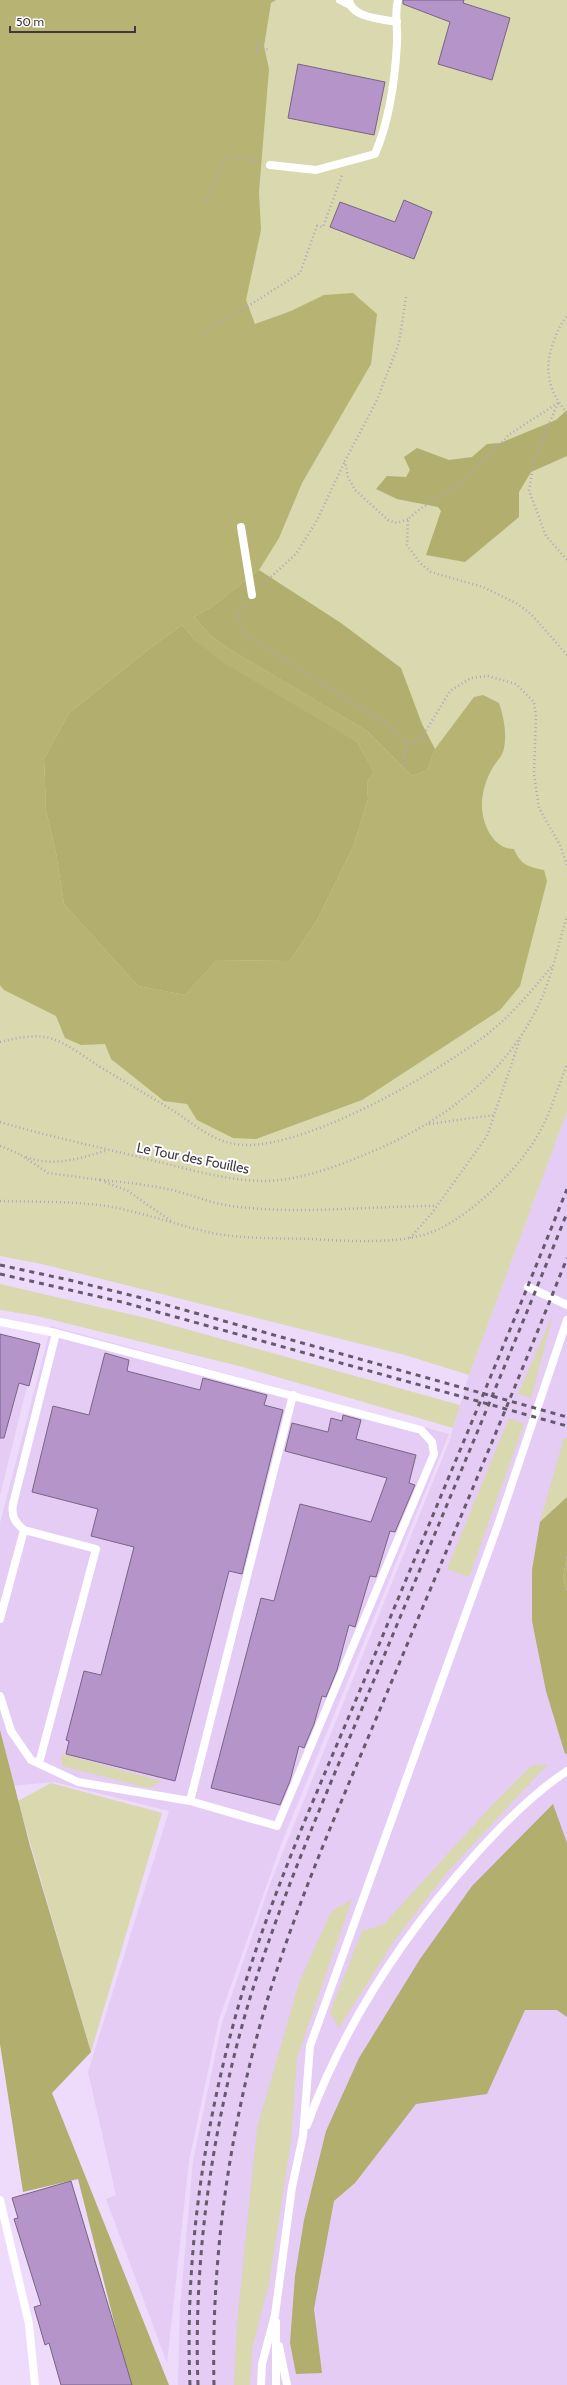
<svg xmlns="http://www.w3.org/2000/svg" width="567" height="2385" viewBox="0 0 567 2385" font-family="Cabin,sans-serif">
<rect width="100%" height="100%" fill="#eedafb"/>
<g fill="#e4ccf4">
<polygon points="567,1112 567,2385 178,2385 180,2308 193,2161 222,2023 270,1884 449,1442 469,1375"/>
<polygon points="51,1326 449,1434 282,1842 219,2019 189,2161 167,2363 106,2199 116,2195 88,2072 169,1811 54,1782 0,1787 0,1523"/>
<polygon points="0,1338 37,1345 0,1495"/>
</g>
<g fill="#d9d8ae">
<polygon points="0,0 567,0 567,1112 469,1375 405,1355 42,1264 0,1256"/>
<polygon points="0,1284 146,1318 460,1405 453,1428 239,1366 37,1316 0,1310"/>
<polygon points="553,1315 531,1398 518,1394"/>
<polygon points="509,1418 524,1424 469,1577 447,1569"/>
<polygon points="564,1438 567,1438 567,1497 540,1522"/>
<polygon points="62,1754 162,1781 149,1788 62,1766"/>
<polygon points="548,1764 448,1871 394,1941 339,2028 330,2012 362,1931 383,1925 497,1800 531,1766"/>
<polygon points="51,1783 162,1813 91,2052 18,1801"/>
<polygon points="352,1899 297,2058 291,2141 269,2283 252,2349 250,2385 234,2385 237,2323 257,2128 299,1983 331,1912"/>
</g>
<g fill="#b1ae6e">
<polygon points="567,410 567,456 531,472 519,492 519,517 465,562 426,555 441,511 438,507 397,499 376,489 387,476 406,477 410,470 404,457 417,448 449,460 472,457 487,444 500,443 556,420"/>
<polygon points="259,570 341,623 401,668 422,724 435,749 427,770 412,776 367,731 229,649 211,636 194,617 212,607"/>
<polygon points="182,625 195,640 357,742 374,772 367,782 368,799 353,847 317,920 290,961 217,960 185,995 138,986 64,904 56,853 46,810 44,759 69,713 149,649"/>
<polygon points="567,1497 567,1555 563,1578 567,1591 567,1753 565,1754 546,1691 532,1621 532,1570 540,1522"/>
<polygon points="0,1730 30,1846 91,2052 52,2093 169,2385 130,2385 78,2179 23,2192 0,2044"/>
<polygon points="553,1804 567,1843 567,2017 557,2010 525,2010 487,2094 416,2104 355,2183 334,2201 314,2309 322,2373 296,2374 290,2343 295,2276 304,2220 326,2131 359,2058 420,1959 472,1886"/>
</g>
<g fill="#b6b373" fill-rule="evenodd">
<path d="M 0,0 L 276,0 L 271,3 L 264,46 L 269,69 L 259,192 L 261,230 L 246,300 L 255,324 L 291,311 L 324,295 L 353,293 L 377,314 L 371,364 L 302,483 L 279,538 L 259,570 L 212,607 L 194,617 L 211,636 L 229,649 L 367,731 L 412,776 L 427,770 L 435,749 L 474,697 L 483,695 L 499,703 C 504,718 507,733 504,748 C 503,755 497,761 493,767 C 481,788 477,812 490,834 C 496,843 503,849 514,849 C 520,865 529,867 544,870 L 547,881 L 520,986 L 500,1010 L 362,1100 L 256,1139 L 233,1138 L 197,1120 L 187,1104 L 164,1101 L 111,1059 L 105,1044 L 81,1045 L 65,1038 L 56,1016 L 4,990 L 0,985 ZM 182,625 L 195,640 L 222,662 L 357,742 L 374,772 L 367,782 L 368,799 L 353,847 L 317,920 L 290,961 L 217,960 L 185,995 L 138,986 L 64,904 L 56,853 L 46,810 L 44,759 L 69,713 L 149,649 Z"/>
<polygon points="567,1555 567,1591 563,1578"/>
</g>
<g fill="#b594ca" stroke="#776582">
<polygon points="403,0 464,0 463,3 510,18 492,80 438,64 450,22 403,4"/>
<polygon points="298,64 385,82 374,135 288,118"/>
<polygon points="404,200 432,212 414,259 330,227 340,202 395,222"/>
<polygon points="0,1334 40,1344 29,1386 19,1383 4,1438 0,1438"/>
<polygon points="105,1353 129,1360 127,1371 200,1390 203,1378 267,1395 264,1405 283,1410 242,1574 229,1571 175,1781 66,1754 69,1741 66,1740 84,1671 101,1675 134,1547 91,1536 98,1509 32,1492 53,1406 89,1415"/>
<polygon points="343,1415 361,1420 356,1439 416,1455 409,1483 415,1485 395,1532 390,1531 376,1577 370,1576 355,1627 349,1625 337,1670 326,1697 322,1696 314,1724 304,1748 299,1746 290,1781 280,1805 211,1788 261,1598 274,1601 300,1504 371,1522 387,1478 285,1451 292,1423 328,1432 331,1418 342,1421"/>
<polygon points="71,2181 132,2385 61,2385 49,2343 45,2345 34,2307 41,2305 14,2219 18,2218 12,2198"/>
</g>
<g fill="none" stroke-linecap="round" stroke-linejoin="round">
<g stroke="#b4a4be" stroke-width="2.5" stroke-dasharray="1 3" stroke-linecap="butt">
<polyline points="259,41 257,47 270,50"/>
<polyline points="256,53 257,47"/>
<polyline points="205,202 227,155 260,162"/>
<polyline points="406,297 399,343 377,400 345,461 348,477 355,490 388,520 397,523 408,519"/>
<path d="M 567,317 C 560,324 557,332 554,341 C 543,368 548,391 567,413"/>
<polyline points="202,332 248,306 300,273 317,226 323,227 342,175"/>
<polyline points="558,403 510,434 458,485 420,509 408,519 407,545 420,563 431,572 483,587 516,603 531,614 567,655"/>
<polyline points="558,403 534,459 529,491 546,536 567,560"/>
<polyline points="262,585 296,554 316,522 345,461"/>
<polyline points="245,604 237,614 244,634 385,723 409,744"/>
<polyline points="404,768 405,750 409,744 421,739 450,691 471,678 488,676 516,684 534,702 536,717 534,774 539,808 560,845 567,865"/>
<path d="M 0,1042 C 17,1038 33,1034 50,1038 C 67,1043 83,1056 97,1065 C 125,1082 153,1098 180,1115 C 194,1125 212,1139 230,1143 C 290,1159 433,1075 482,1038 C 509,1018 530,993 551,967"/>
<path d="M 0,1122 C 50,1137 100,1147 151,1160 C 188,1169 227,1181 266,1181 C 302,1180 338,1166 371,1152 C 442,1122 505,1076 539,1004 C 552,977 558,945 567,916"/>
<polyline points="429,1124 494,1115"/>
<polyline points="0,1146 22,1155"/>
<polyline points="21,1155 48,1173 101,1180"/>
<path d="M 26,1157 C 53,1167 78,1159 105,1151"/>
<path d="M 100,1180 C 125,1182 149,1185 172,1190 C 192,1195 211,1203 231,1206 C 299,1215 368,1206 437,1206"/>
<polyline points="105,1182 128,1191 171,1221"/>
<path d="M 0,1201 C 35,1202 72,1201 106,1206 C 142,1212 176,1225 212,1233 C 244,1239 278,1238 311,1239 C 345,1241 390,1244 423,1235 C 461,1225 509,1178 531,1146 C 548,1122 556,1092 567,1064"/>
<polyline points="410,1238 432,1213 487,1136 520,1039"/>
</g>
<g stroke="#fff" stroke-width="8">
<polyline points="340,0 350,5"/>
<path d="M 349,0 C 351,18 383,19 397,22"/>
<path d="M 270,165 L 316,170 L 375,154 C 390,119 395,81 397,43 C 398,28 394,14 398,0"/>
<polyline points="241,527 252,595"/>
<polyline points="528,1287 567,1305"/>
<polyline points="0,1322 56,1333 421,1430 432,1442 434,1454 277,1826 190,1801 78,1782 31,1760 11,1731 0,1696"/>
<polyline points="24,1530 96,1549 39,1763"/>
<path d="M 0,1619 L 24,1530 C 15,1522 11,1517 13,1504 L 56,1333"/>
<polyline points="190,1801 293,1395"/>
<path d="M 307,2125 C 344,2024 403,1935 475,1855 C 501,1826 535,1792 567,1771"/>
<polyline points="0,2200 29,2324 35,2385"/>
<polyline points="276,2322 276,2385"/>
<polyline points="279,2346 287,2385"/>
<polyline points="261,2385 262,2364 275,2315 292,2187 303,2136 310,2046 500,1519 567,1320"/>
</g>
<g stroke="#655a6b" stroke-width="3" stroke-dasharray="5 5" stroke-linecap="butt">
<polyline points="0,1265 69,1280 138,1297 567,1417"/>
<polyline points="0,1274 122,1302 567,1426"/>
<path d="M 190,2385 C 185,2267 201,2147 231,2033 C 263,1910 317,1793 366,1676 C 433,1514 502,1352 567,1189"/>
<path d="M 198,2385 C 193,2255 213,2122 250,1998 C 285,1885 334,1776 379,1668 C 442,1516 506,1365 567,1213"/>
<path d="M 214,2385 C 211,2255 230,2125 267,2001 C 299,1896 344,1796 386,1695 C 447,1549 509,1404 567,1258"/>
</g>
</g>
<g text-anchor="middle" stroke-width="4" stroke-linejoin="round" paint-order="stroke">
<g font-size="14" fill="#3f3744" stroke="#fff">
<text transform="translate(193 1158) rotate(11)" y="5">Le Tour des Fouilles</text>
</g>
</g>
<path d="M10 26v6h125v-6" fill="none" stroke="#3f3744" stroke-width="2"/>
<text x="16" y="26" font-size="12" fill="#3f3744" stroke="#ffffff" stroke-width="3" paint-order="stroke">50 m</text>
</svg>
